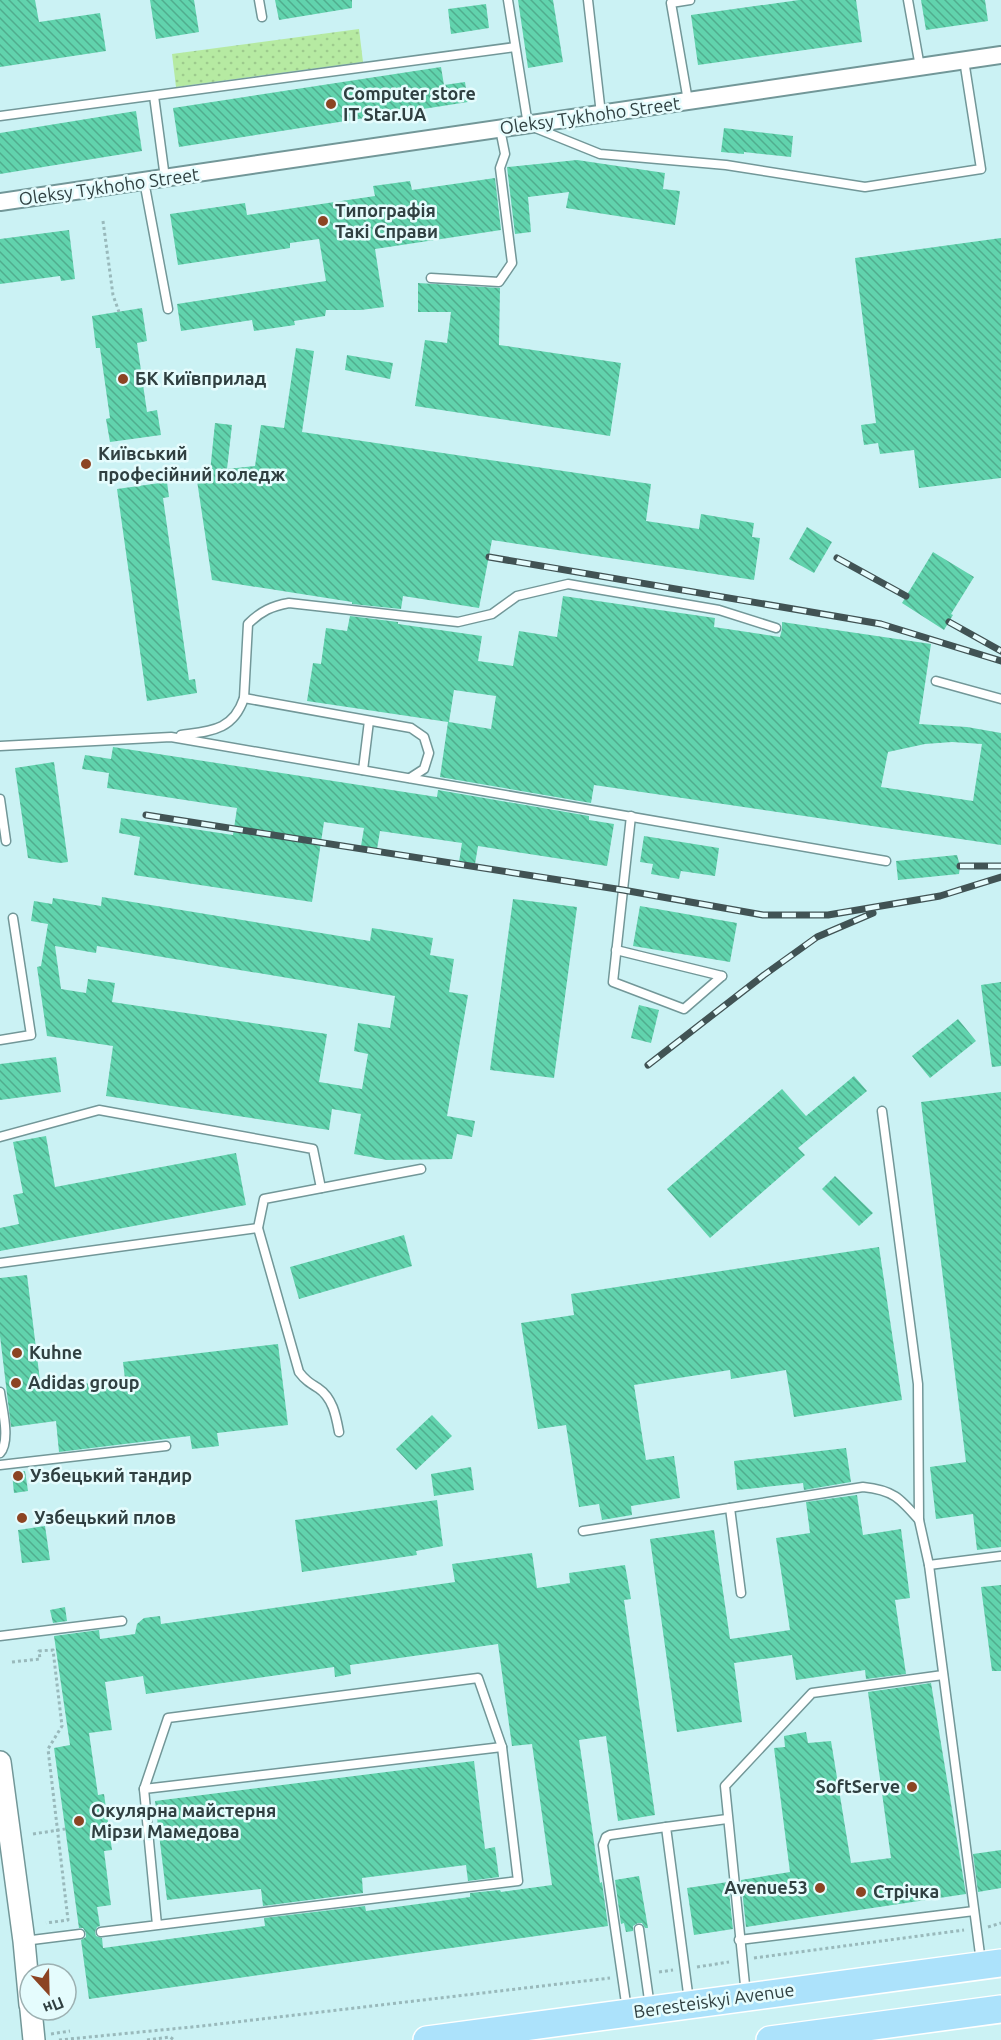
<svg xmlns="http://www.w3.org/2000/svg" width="1001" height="2040" viewBox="0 0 1001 2040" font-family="Ubuntu,sans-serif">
<defs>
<pattern id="park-dots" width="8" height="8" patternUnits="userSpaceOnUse" patternTransform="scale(1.5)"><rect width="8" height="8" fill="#b6eaa2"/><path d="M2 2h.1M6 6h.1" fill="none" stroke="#9dca8d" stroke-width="1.8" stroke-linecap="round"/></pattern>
<pattern id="building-back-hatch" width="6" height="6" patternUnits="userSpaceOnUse" patternTransform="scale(1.5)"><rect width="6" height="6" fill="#61d3ad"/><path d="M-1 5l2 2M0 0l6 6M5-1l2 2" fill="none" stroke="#50ad8e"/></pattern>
</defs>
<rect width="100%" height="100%" fill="#cbf2f4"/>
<polygon fill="url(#park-dots)" points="359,29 363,62 176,87 172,54"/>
<g fill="url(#building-back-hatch)" fill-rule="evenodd">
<polygon points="0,0 35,0 39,22 100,13 106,51 0,67"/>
<polygon points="150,0 194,0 199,32 156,39"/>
<polygon points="275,0 352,0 352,8 279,20"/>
<polygon points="518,0 553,0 563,62 528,68"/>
<polygon points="799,0 856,0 862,42 698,65 691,15"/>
<polygon points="921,0 985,0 988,21 926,30"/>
<polygon points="486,4 489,28 451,34 448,9"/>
<polygon points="441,67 444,85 465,82 468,102 179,147 173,108"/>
<polygon points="136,111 142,151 0,174 0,133"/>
<polygon points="724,128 793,136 791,157 744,152 744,154 721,152"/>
<polygon points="577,160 665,173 663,189 680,191 675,225 566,208 569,192 528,197 531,232 515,234 507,167"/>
<polygon points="495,178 501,230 375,249 384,307 361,310 326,310 325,316 294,321 295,325 254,331 252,320 181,331 177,304 326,281 319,239 290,243 290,248 178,265 170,214 245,203 247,215 375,196 373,186 410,181 412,190"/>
<polygon points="69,230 75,279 61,281 60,276 0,284 0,239"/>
<polygon points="1001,238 1001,478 919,488 914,450 880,454 878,443 864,445 861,425 876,423 855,258"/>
<polygon points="418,283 500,288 499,345 621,363 610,436 415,406 425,340 447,343 451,312 418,312"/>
<polygon points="142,308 147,341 137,343 147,412 157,410 161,435 110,442 106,419 110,418 100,348 96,348 92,316"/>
<polygon points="296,348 314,351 302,432 651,484 646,521 699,529 701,514 754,523 752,537 760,538 754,580 492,540 479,608 403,596 401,609 352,604 352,602 212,580 196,474 210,472 215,423 232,425 227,469 255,466 261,425 284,428"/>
<polygon points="347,355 393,363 390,379 345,370"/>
<polygon points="167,482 169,497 163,498 189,680 195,679 197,693 147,701 117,489"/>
<polygon points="807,527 832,542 814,573 789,559"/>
<polygon points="933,552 974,577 951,614 953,615 944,630 902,603"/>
<path d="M 563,596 L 715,618 L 714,627 L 780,637 L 782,629 L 782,622 L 931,644 L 919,724 L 967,727 L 1001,733 L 1001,845 L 594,785 L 591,803 L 440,777 L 448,722 L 307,701 L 313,663 L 321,664 L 326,628 L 347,631 L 350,616 L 398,622 L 398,624 L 482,636 L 478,661 L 513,666 L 519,631 L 557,637 ZM 454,690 L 496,696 L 491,729 L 449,722 ZM 952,742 L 982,744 L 973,801 L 881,787 L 888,752 L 925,744 Z"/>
<polygon points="113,747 437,797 438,790 589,816 589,820 614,824 607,866 478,846 475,864 459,862 462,843 380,831 377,849 361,846 364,828 324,822 312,902 134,875 140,837 119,833 121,818 233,835 237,808 107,788 109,773 82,769 85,755 111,759"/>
<polygon points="54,762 68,862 60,863 28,858 15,768"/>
<polygon points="644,836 719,848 715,876 681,871 679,879 651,874 653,864 640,862"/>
<polygon points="957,855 960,866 959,874 898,880 896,861"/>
<path d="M 102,897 L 370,941 L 372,928 L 433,938 L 430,955 L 454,959 L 449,992 L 468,995 L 447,1116 L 475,1121 L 472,1137 L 457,1134 L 452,1159 L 387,1160 L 354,1154 L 361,1114 L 332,1109 L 329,1130 L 106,1096 L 113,1046 L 47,1036 L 37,967 L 41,966 L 48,924 L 31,921 L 34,901 L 52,904 L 53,898 L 101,906 ZM 55,946 L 96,953 L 97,946 L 395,996 L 390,1028 L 358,1023 L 354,1051 L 368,1054 L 362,1089 L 319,1082 L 327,1034 L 112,1002 L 115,983 L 88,979 L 86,993 L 61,989 Z"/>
<polygon points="513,899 577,907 554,1078 490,1070"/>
<polygon points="640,906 737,923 730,962 633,946"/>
<polygon points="1001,982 1001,1066 992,1067 981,985"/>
<polygon points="639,1005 659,1010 651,1043 631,1038"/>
<polygon points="958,1019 976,1041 930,1078 912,1056"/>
<polygon points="56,1057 61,1092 0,1100 0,1064"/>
<polygon points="854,1076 867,1091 798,1148 805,1155 710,1238 667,1189 782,1089 806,1116"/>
<polygon points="1001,1092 1001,1547 977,1550 973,1514 936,1519 930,1467 966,1462 921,1102"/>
<polygon points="46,1136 55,1187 236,1153 246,1205 0,1251 0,1228 19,1224 13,1195 23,1193 13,1142"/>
<polygon points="835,1176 873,1213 859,1226 822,1189"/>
<polygon points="404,1235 412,1266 299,1299 290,1267"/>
<polygon points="879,1247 902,1400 794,1417 786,1370 731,1379 730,1370 634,1385 646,1460 674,1456 680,1498 631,1506 632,1515 602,1520 599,1504 579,1507 566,1425 538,1429 521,1323 574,1315 571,1294"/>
<polygon points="27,1275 41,1389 125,1379 123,1362 278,1344 288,1425 217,1433 219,1446 192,1449 190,1436 59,1452 56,1421 11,1427 0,1336 0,1278"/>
<polygon points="432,1415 452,1436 416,1470 396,1449"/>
<polygon points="846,1448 851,1482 804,1490 803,1483 737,1490 734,1461"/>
<polygon points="471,1467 474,1490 434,1496 431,1474"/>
<polygon points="25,1471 28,1491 14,1493 12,1473"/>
<polygon points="857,1495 863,1535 901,1529 910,1598 895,1600 906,1674 866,1679 865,1670 796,1680 792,1655 734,1663 742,1722 677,1732 650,1539 714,1530 730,1639 790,1630 776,1538 810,1533 806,1502"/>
<polygon points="437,1500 443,1546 416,1551 417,1555 302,1572 295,1520"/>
<polygon points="45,1526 50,1560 22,1563 18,1530"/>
<path d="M 532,1553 L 537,1588 L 570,1583 L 569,1573 L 625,1565 L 631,1599 L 624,1600 L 655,1815 L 618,1821 L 606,1736 L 579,1740 L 600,1883 L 602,1882 L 608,1926 L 89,1999 L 81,1940 L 86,1937 L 86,1933 L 83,1928 L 79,1928 L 54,1748 L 70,1745 L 54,1636 L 99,1630 L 100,1639 L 135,1634 L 137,1624 L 144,1618 L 160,1616 L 161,1624 L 455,1582 L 452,1564 ZM 498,1644 L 512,1746 L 532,1744 L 552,1885 L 501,1892 L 500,1890 L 470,1893 L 470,1897 L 366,1911 L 365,1906 L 264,1918 L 265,1926 L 103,1948 L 102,1938 L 96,1936 L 95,1932 L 97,1927 L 100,1926 L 97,1907 L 111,1905 L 104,1851 L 112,1850 L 104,1794 L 98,1795 L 89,1733 L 112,1730 L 105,1682 L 143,1676 L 146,1694 L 334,1667 L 335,1677 L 351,1674 L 350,1665 Z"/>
<polygon points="1001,1585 1001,1671 992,1671 981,1587"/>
<polygon points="65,1607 67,1621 53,1623 50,1610"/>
<polygon points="931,1683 966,1894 746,1927 741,1880 790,1872 774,1748 785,1747 784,1736 806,1732 808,1743 831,1741 851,1863 891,1858 868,1692"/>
<polygon points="474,1761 485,1849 495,1847 499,1877 468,1881 466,1865 362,1878 363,1893 263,1906 261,1889 167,1900 155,1801"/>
<polygon points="1001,1850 1001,1888 978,1892 973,1854"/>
<polygon points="639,1876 648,1928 645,1928 642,1923 638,1923 633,1926 633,1931 626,1932 624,1923 621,1924 615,1880"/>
<polygon points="728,1882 733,1929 694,1935 687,1888"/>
</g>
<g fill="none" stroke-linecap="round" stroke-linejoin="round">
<g stroke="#729798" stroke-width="11">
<g id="service">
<polyline points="259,0 262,17"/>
<polyline points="508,0 528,125 600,154 726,165 865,187 981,169 964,60"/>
<polyline points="588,0 601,114"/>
<polyline points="908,0 920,67"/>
<polyline points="154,96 165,178"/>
<polyline points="688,101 671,3 690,0"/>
<polyline points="0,116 515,47"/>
<polyline points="144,181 168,309"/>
<polyline points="431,278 499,282 512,263 500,168 505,154 500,129"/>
<polyline points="936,681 1001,699"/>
<polyline points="244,698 411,728 424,737 429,753 424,769 410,778"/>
<path d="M 181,735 C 210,731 233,731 244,698 L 248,624 C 261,611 272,606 289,603 L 458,622 L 492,614 L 517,596 L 568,584 L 719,610 L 776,628"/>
<polyline points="0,746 171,737 886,861"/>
<polyline points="363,770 369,721"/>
<polyline points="0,799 6,841"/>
<polyline points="631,816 613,982 684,1009 722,976"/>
<polyline points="616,950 722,976"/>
<polyline points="0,1040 31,1035 13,918"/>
<polyline points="882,1111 918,1384 919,1520 929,1565 981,1962"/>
<polyline points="0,1137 99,1110 313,1149 321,1188"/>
<polyline points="0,1263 258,1228"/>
<path d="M 0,1392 C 2,1408 11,1441 0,1453"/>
<path d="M 339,1432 C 336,1416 333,1398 318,1388 C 310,1383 305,1380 299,1372 L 258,1228 L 264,1199 L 421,1169"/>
<polyline points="0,1465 166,1446"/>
<polyline points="730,1508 741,1593"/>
<path d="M 583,1531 L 863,1487 C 893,1490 900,1498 919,1520"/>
<polyline points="929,1565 1001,1556"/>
<polyline points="0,1636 122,1621"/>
<polyline points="144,1789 502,1747"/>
<polyline points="639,1929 650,2007"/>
<polyline points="101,1932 518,1881 502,1747 478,1678 168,1718 144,1789 157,1925"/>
<polyline points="739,1940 974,1911"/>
<polyline points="24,1941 80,1934"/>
<polyline points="746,1995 725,1786 812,1693 943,1675"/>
<polyline points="689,2001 666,1827 727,1819"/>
<polyline points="627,2010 603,1845 606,1837 610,1835 666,1827"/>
</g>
</g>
<g stroke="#729798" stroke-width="20">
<polyline id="minor" points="0,202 1001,55"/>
</g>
<g stroke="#729798" stroke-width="24">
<g id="tertiary">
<polyline points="0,1762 24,1941 30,2005"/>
<polyline points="31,2010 34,2040"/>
</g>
</g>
<g stroke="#fff" stroke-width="30">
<g id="primary">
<polyline points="427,2040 1001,1963"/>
<polyline points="770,2040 1001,2009"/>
</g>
</g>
<g stroke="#99b9bb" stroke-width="3" stroke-dasharray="3 3" stroke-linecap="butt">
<polyline points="103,221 113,295 119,312"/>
<polyline points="12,1662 40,1659 39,1651 53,1650 62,1726 48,1749 68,1920 46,1923"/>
<polyline points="33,1834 65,1829"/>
<polyline points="988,1927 1001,1923"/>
<polyline points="754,1958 964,1930"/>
<polyline points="697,1967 729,1962"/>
<polyline points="659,1972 673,1970"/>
<polyline points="51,2034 70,2031"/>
<polyline points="59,2040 202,2026 610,1978"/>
<polyline points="147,2040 170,2037 174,2040"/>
</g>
<use href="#service" stroke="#fff" stroke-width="8"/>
<use href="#minor" stroke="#fff" stroke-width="16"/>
<use href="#tertiary" stroke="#fff" stroke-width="21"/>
<use href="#primary" stroke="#ace2fb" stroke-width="27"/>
<g stroke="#415354" stroke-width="7">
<g id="rail">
<polyline points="489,557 881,624 1001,661"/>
<polyline points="837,558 906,596"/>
<polyline points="949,622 1001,651"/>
<polyline points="146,815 623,890 763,915 828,915 940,896 1001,877"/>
<polyline points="960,866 1001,866"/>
<polyline points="648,1065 764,975 817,937 873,913"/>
</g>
</g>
<use href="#rail" stroke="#e5fcfd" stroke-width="4.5" stroke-dasharray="14" stroke-linecap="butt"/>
</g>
<g fill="#8c4423" stroke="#e5fcfd" stroke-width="2">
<circle cx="331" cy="104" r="6"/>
<circle cx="323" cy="221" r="6"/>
<circle cx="123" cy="379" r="6"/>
<circle cx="86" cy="464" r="6"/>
<circle cx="17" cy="1353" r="6"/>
<circle cx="16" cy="1383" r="6"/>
<circle cx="18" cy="1476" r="6"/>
<circle cx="22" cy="1518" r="6"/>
<circle cx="912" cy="1787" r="6"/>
<circle cx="79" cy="1821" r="6"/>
<circle cx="820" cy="1888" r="6"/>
<circle cx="861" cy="1892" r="6"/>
</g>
<g text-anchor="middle" stroke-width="5" stroke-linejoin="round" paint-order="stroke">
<g font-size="18" font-weight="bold" fill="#304041" stroke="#e5fcfd" text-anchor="start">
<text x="343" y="100">Computer store<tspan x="343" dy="21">IT Star.UA</tspan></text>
<text x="335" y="217">Типографія<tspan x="335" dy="21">Такі Справи</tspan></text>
<text x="135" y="385">БК Київприлад</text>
<text x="98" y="460">Київський<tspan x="98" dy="21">професійний коледж</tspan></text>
<text x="29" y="1359">Kuhne</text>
<text x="28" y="1389">Adidas group</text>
<text x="30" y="1482">Узбецький тандир</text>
<text x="34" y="1524">Узбецький плов</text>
<text x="900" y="1793" text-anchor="end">SoftServe</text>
<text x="91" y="1817">Окулярна майстерня<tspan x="91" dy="21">Мірзи Мамедова</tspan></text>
<text x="808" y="1894" text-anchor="end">Avenue53</text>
<text x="873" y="1898">Стрічка</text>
</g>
<g font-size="18" fill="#304041" stroke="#e5fcfd">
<text transform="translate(590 116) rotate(-8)" y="6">Oleksy Tykhoho Street</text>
<text transform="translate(109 187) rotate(-8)" y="6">Oleksy Tykhoho Street</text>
<text transform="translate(714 2001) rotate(-8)" y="6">Beresteiskyi Avenue</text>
</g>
</g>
<g transform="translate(48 1992) rotate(158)"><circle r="28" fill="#e5fcfd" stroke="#9db1b2" stroke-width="1.5"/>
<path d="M0-4.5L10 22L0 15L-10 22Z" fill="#8c4423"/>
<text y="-9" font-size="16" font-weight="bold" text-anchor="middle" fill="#304041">Пн</text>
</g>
</svg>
